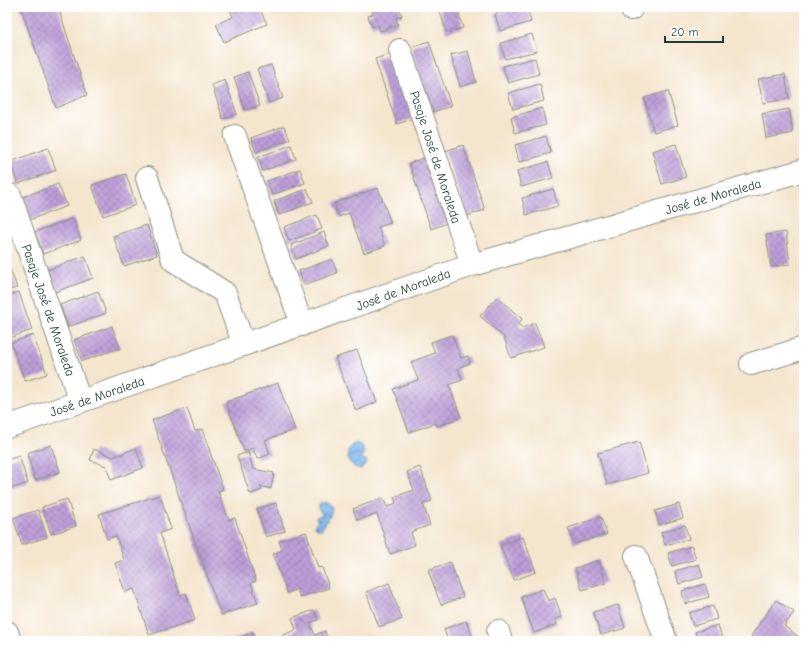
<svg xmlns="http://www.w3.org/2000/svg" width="811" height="648" viewBox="0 0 811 648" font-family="'Comic Neue',sans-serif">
<defs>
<pattern id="water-waves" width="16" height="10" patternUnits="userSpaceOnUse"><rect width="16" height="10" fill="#80b7ef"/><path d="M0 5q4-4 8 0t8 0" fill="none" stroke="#6896c2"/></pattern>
<pattern id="building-cross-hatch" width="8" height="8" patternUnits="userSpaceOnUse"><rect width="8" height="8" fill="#be9fd9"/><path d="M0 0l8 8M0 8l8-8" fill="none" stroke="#9a83b1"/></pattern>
</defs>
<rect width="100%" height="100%" fill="#fff"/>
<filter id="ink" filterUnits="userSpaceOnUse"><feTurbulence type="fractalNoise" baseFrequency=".025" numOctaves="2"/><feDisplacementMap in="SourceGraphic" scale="8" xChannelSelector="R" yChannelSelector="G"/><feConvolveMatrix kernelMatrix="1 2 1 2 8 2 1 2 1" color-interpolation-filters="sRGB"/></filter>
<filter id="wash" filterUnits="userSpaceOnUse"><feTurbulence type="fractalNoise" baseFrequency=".012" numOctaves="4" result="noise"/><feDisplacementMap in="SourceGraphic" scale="16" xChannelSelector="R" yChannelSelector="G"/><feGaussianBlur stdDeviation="0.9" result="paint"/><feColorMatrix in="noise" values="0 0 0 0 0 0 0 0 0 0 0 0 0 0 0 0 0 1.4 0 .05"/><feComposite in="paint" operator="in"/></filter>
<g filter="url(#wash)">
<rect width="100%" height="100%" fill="#f4e5cd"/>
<g fill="url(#water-waves)" stroke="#507a92">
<path d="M 357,443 L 363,447 L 364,453 L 361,457 L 362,459 L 366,460 L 367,463 L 361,469 C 347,468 341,447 357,443 Z"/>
<polygon points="325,502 330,505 332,509 330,516 322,529 317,529 315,527 315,524 320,520 317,520 316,517 323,515 318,509 320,504"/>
</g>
<g id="blocks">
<g fill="url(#building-cross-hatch)">
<polygon points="20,7 58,7 87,95 56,108 23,14"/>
<polygon points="229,7 259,7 267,24 224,42 216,24 233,17"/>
<polygon points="371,7 399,7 402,16 396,18 398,25 380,31 378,25 372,27 368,16 373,14"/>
<polygon points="439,7 457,7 463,28 446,32"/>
<polygon points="522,7 527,7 531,22 500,31 495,14"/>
<polygon points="532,34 537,51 505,59 501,43"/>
<polygon points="429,41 451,106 433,112 411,47"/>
<polygon points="468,51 476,82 460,87 451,55"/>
<polygon points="393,53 415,118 397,124 375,59"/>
<polygon points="535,58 539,74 508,83 503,66"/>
<polygon points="271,65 283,98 269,103 257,69"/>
<polygon points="248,72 260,106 245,110 234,77"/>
<polygon points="785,74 789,99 763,103 758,79"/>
<polygon points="225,80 237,114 223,119 212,85"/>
<polygon points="540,84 544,101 513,109 508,93"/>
<polygon points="668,91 678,125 654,132 644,98"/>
<polygon points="542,108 546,125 515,133 511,117"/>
<polygon points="789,109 793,133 766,138 762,114"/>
<polygon points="284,126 290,139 256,152 251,138"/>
<polygon points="546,136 551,153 519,162 515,145"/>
<polygon points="676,144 686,177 662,184 652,151"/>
<polygon points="291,145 296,159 263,171 258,157"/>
<polygon points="463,145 485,210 467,216 445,151"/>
<polygon points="48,148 56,170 18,184 10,162"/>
<polygon points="427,157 450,222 431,229 409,163"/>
<polygon points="548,162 553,178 521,187 517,171"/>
<polygon points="300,169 305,183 272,195 267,181"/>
<polygon points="126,174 136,205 103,216 92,185"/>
<polygon points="58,184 67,206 29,220 20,198"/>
<polygon points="378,188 391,223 378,227 385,246 364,253 349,213 339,217 334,203"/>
<polygon points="307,189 313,202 279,215 274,201"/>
<polygon points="553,189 558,206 526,215 522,198"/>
<polygon points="317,215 322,229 289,241 284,227"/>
<polygon points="73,218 81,240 43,254 35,232"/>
<polygon points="147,225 157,255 124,266 113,236"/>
<polygon points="324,232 329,246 296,259 291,245"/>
<polygon points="786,232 790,264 771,267 766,235"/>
<polygon points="85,256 93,278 55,292 47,270"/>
<polygon points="332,259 337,273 304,285 299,271"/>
<polygon points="7,260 17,288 7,291"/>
<polygon points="98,291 106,313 68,327 60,305"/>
<polygon points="19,292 32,330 10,338 7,329 7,296"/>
<polygon points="497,297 522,319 518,324 522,328 535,323 544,347 511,358 504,337 480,316"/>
<polygon points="112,326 120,348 82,361 74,340"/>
<polygon points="33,335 47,374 25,381 11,343"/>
<polygon points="452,335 461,358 468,356 470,363 458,368 462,380 449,385 461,417 437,426 436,423 409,432 393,389 418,380 411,362 435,353 431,342"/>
<polygon points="357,350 377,402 356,411 335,358"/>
<polygon points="278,383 295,430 265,440 270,454 257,459 253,448 244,451 226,402"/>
<polygon points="187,408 195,431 202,429 223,489 218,491 229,520 235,518 256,581 251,583 258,603 221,615 152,420"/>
<polygon points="639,442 648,473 607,485 598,453"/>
<polygon points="51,445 60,472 35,480 27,453"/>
<polygon points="136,448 143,468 111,480 106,466 90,460 94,449 113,457"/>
<polygon points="248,452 253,469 274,473 271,489 260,486 262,490 250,494 237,456"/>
<polygon points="19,456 28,483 7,490 7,460"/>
<polygon points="420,467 432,501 423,504 430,525 411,532 415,545 390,554 377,514 357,520 353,509 383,498 387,507 396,503 394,497 414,490 407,472"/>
<polygon points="160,495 171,529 160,533 180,595 186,593 195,620 149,635 134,589 125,592 115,563 124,560 116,536 107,539 99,514"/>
<polygon points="67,499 76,526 51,534 42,507"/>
<polygon points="276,503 285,531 266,537 257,509"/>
<polygon points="679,504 683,518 659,525 655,511"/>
<polygon points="38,510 47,537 22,545 13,518"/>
<polygon points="601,517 607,534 574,544 568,528"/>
<polygon points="685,525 689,539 665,545 661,532"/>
<polygon points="306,532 318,568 322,567 329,588 300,597 297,589 287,593 273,554 282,550 279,541"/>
<polygon points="523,537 536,572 514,580 500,545"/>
<polygon points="692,546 696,559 672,566 668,553"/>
<polygon points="599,560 606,583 582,590 575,568"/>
<polygon points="450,562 463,597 441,605 428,570"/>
<polygon points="699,564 703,577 679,584 675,571"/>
<polygon points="389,583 402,619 379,627 366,592"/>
<polygon points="705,584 709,597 685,604 682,591"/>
<polygon points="543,589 548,601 555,598 562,617 555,619 557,624 534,633 521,597"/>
<polygon points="776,600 794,612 784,626 804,641 758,641 751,636"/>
<polygon points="618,605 625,628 601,635 593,612"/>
<polygon points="713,606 717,619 693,626 689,613"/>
<polygon points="314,610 318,620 310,623 315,635 325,631 328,641 286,641 283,635 296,630 292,618"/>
<polygon points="466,621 474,641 448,641 444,629"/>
<polygon points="718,625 722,638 713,641 697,641 695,632"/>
<polygon points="253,632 256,641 233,641 233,640"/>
</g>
</g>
</g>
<g filter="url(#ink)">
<use href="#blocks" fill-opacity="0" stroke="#8a9180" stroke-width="1"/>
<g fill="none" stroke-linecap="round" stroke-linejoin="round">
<g stroke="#8a9180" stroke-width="24">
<g id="minor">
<polyline points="630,7 631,9"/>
<polyline points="400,50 472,265"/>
<polyline points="235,136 302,325"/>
<polyline points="147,178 173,260 225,293 244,345"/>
<polyline points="10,195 80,401"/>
<polyline points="751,364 804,348"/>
<polyline points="7,427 472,265 804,170"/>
<polyline points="636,556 666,641"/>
<polyline points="498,631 501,641"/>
<polyline points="7,632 10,641"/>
</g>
</g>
<use href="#minor" stroke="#fff" stroke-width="22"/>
</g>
</g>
<g text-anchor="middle" stroke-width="3" stroke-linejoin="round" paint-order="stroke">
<g font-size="13" fill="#1f3d34" stroke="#fff">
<text transform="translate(436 157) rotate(72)" y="5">Pasaje José de Moraleda</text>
<text transform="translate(713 196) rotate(-16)" y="5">José de Moraleda</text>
<text transform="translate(403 289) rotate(-20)" y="5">José de Moraleda</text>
<text transform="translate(49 310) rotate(71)" y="5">Pasaje José de Moraleda</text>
<text transform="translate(97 396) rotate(-19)" y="5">José de Moraleda</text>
</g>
</g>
<rect width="811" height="648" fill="none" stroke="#fff" stroke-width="24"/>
<path d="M665 36v6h58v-6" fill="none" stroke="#1f3d34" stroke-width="2"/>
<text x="671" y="36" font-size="12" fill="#1f3d34" stroke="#ffffff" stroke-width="3" paint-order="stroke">20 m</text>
</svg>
